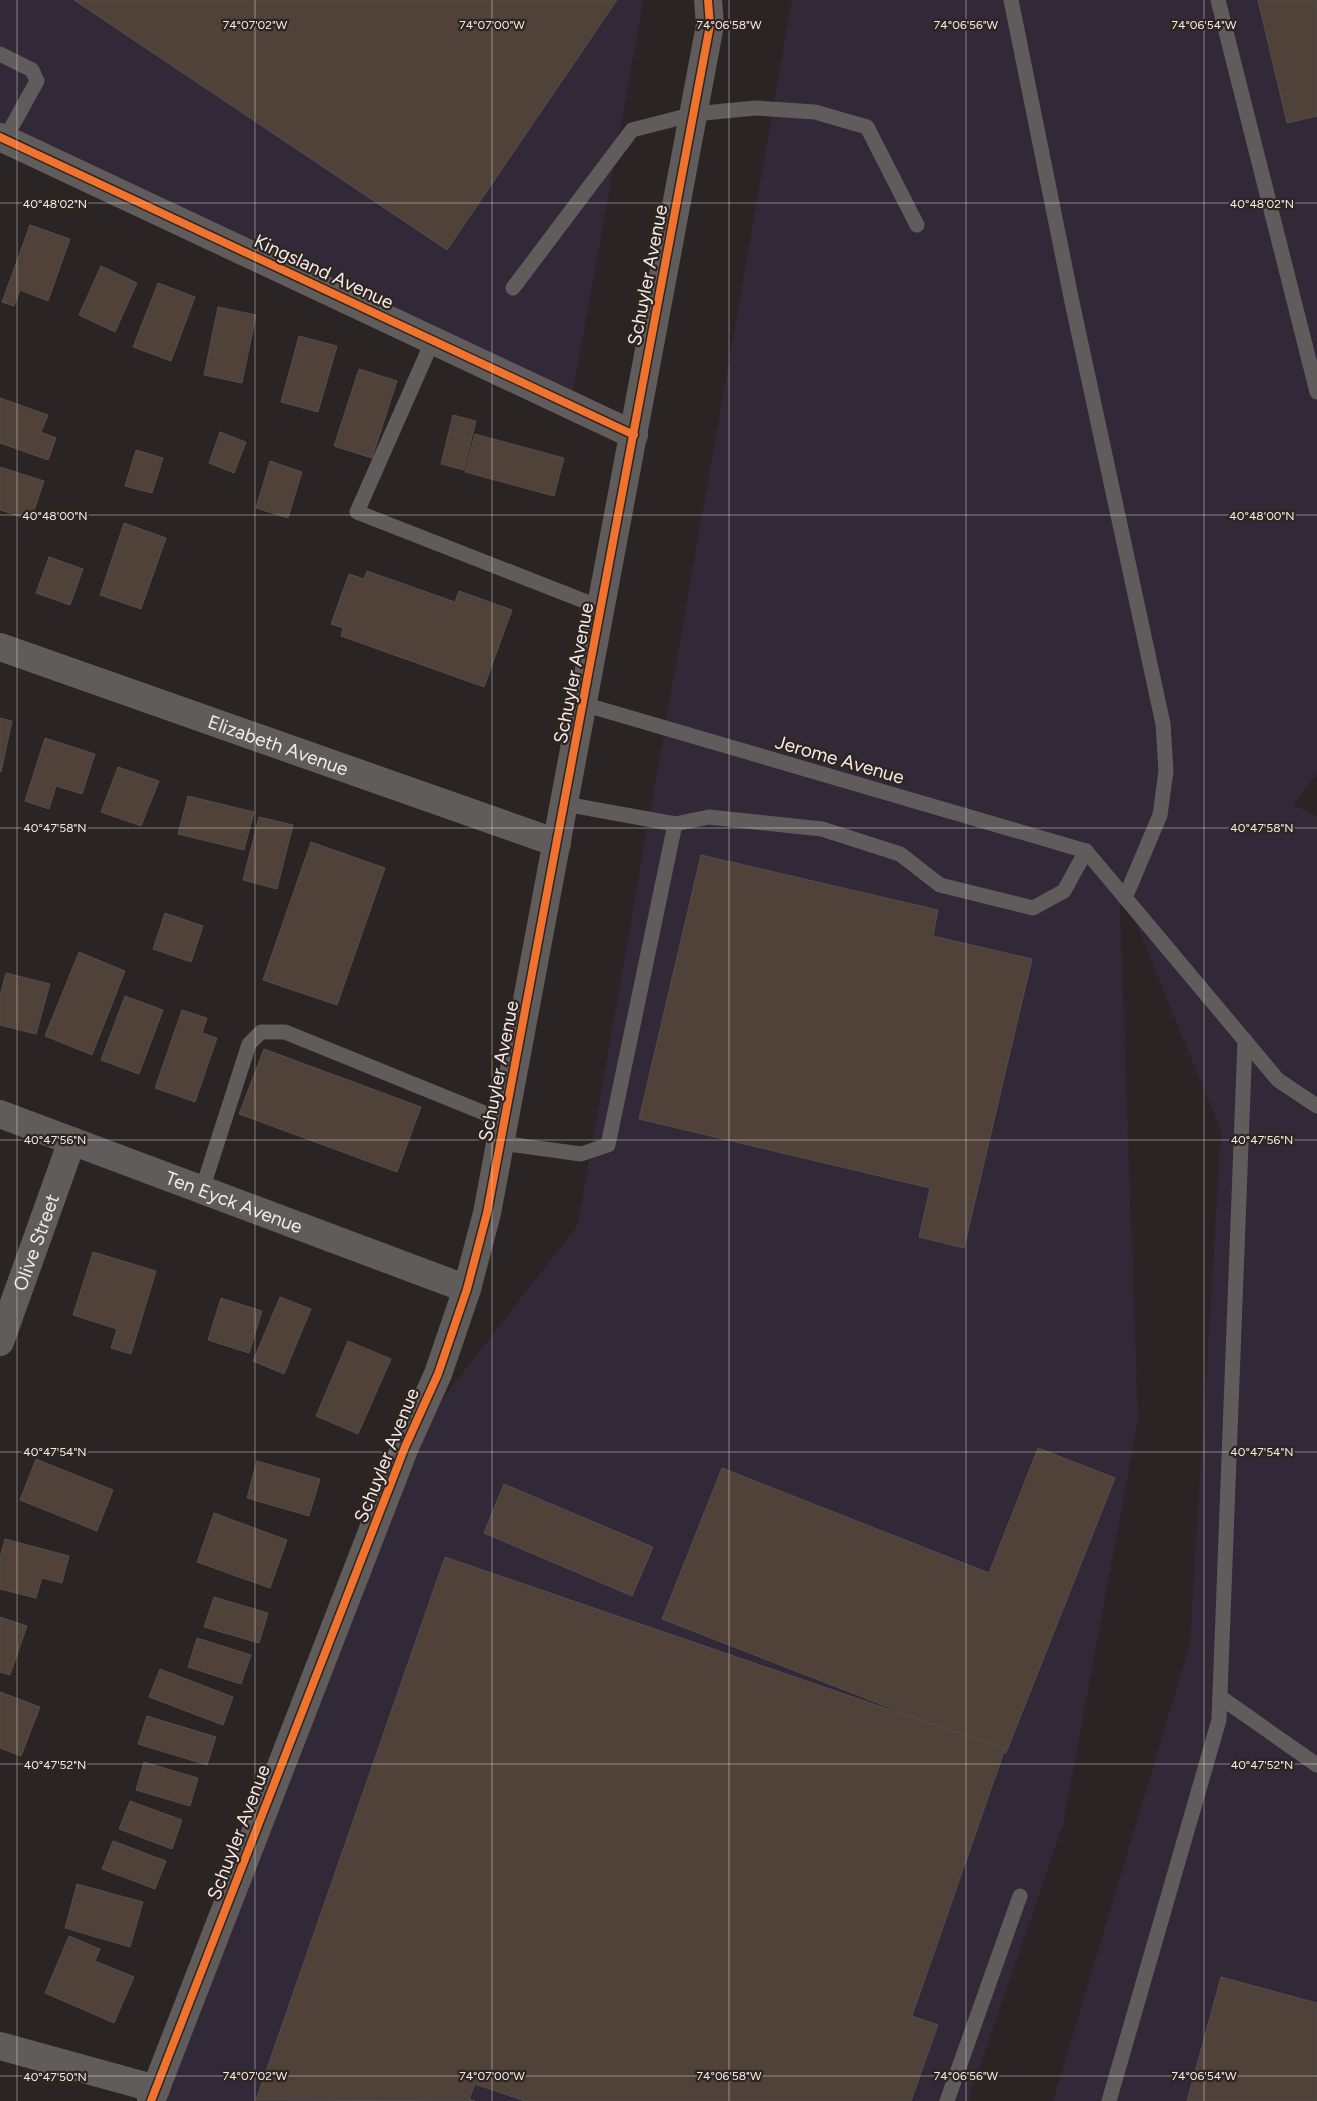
<svg xmlns="http://www.w3.org/2000/svg" width="1317" height="2101" viewBox="0 0 1317 2101" font-family="Figtree,sans-serif">
<rect width="100%" height="100%" fill="#2a2524"/>
<g fill="#312937">
<polygon points="0,0 641,0 643,3 571,402 0,133"/>
<polygon points="792,0 1317,0 1317,774 1293,804 1317,817 1317,2101 1053,2101 1190,1644 1221,1131 1119,881 1138,1420 1063,1825 968,2101 151,2101 405,1447 578,1225"/>
</g>
<g fill="#504139" stroke="#524e4d">
<polygon points="74,0 617,0 447,250"/>
<polygon points="1258,0 1317,0 1317,116 1287,123"/>
<polygon points="30,225 70,239 48,301 20,290 14,306 2,302"/>
<polygon points="101,266 137,283 115,332 79,315"/>
<polygon points="158,283 195,297 171,361 133,347"/>
<polygon points="218,307 256,315 242,383 204,375"/>
<polygon points="299,336 337,346 318,412 281,402"/>
<polygon points="359,369 397,381 372,458 334,446"/>
<polygon points="0,398 48,415 41,432 56,438 48,460 0,443"/>
<polygon points="453,415 476,421 464,470 441,464"/>
<polygon points="220,432 246,442 234,473 209,463"/>
<polygon points="475,434 564,458 554,496 465,472"/>
<polygon points="136,450 163,458 152,493 125,486"/>
<polygon points="270,461 302,472 288,518 256,508"/>
<polygon points="0,467 44,481 31,520 0,510"/>
<polygon points="124,523 166,538 141,609 100,595"/>
<polygon points="49,557 83,569 70,605 36,593"/>
<polygon points="367,571 455,602 459,591 512,610 484,687 341,636 343,628 331,624 349,574 364,579"/>
<polygon points="0,718 12,721 1,772 0,771"/>
<polygon points="45,738 95,754 82,794 56,786 49,809 25,801"/>
<polygon points="118,767 159,781 141,826 101,812"/>
<polygon points="188,796 254,812 244,850 178,834"/>
<polygon points="259,817 293,825 277,889 243,880"/>
<polygon points="311,842 385,868 337,1005 263,980"/>
<polygon points="701,855 938,910 933,936 1032,959 964,1248 919,1237 930,1188 639,1119"/>
<polygon points="165,913 203,926 191,962 153,949"/>
<polygon points="79,952 125,971 92,1055 45,1036"/>
<polygon points="6,973 50,984 36,1034 0,1025 0,996"/>
<polygon points="125,996 163,1010 139,1074 101,1060"/>
<polygon points="182,1010 207,1018 202,1033 217,1038 195,1102 155,1088"/>
<polygon points="264,1049 421,1107 397,1172 239,1114"/>
<polygon points="93,1252 156,1271 131,1354 111,1348 117,1329 73,1315"/>
<polygon points="280,1297 311,1309 284,1374 253,1361"/>
<polygon points="221,1298 262,1311 249,1353 208,1340"/>
<polygon points="348,1341 391,1359 358,1434 316,1416"/>
<polygon points="1038,1448 1115,1478 1006,1753 662,1619 722,1468 989,1573"/>
<polygon points="36,1459 113,1490 97,1531 20,1500"/>
<polygon points="257,1461 320,1479 309,1516 247,1498"/>
<polygon points="504,1484 653,1547 632,1596 484,1533"/>
<polygon points="214,1513 287,1540 270,1588 197,1562"/>
<polygon points="5,1539 69,1556 62,1583 42,1578 36,1598 0,1589 0,1557"/>
<polygon points="445,1557 1005,1749 912,2016 938,2025 911,2101 525,2101 475,2084 469,2099 475,2101 256,2100"/>
<polygon points="214,1597 268,1613 259,1643 204,1627"/>
<polygon points="0,1617 27,1626 10,1675 0,1672"/>
<polygon points="197,1638 251,1655 241,1684 188,1667"/>
<polygon points="160,1669 233,1697 223,1725 149,1697"/>
<polygon points="0,1692 40,1707 21,1756 0,1748"/>
<polygon points="147,1716 216,1737 207,1765 138,1744"/>
<polygon points="144,1762 198,1778 190,1806 136,1790"/>
<polygon points="130,1801 182,1820 172,1849 119,1829"/>
<polygon points="113,1841 166,1861 155,1889 102,1869"/>
<polygon points="77,1884 143,1902 130,1947 65,1928"/>
<polygon points="69,1936 100,1949 95,1961 134,1977 114,2023 45,1993"/>
<polygon points="1221,1977 1317,2003 1317,2101 1187,2101"/>
</g>
<g fill="none" stroke-linecap="round" stroke-linejoin="round">
<g stroke="#605c5c" stroke-width="15">
<polyline points="1011,0 1072,302 1163,724 1166,771 1160,815 1125,898"/>
<polyline points="1218,0 1317,392"/>
<polyline points="0,54 32,70 37,81 5,139"/>
<polyline points="513,288 632,130 694,114 755,108 815,112 867,127 917,225"/>
<polyline points="433,340 357,512 602,608"/>
<polyline points="583,704 1086,851"/>
<polyline points="565,804 675,824"/>
<polyline points="1086,851 1278,1080 1317,1106"/>
<polyline points="501,1143 581,1154 608,1145 675,824 709,817 822,829 900,854 940,885 1033,908 1064,891 1086,851"/>
<polyline points="202,1190 249,1044 261,1032 285,1032 504,1121"/>
<polyline points="1220,1697 1317,1765"/>
<polyline points="947,2101 1020,1896"/>
<polyline points="1109,2101 1219,1720 1245,1040"/>
</g>
<g stroke="#605c5c" stroke-width="28">
<path id="s1" d="M 0,647 L 557,843"/>
<path id="s2" d="M 0,1114 L 467,1289"/>
<path id="s3" d="M 0,1342 L 72,1141"/>
<polyline points="0,2046 156,2089"/>
</g>
<g stroke="#605c5c" stroke-width="28">
<polyline points="0,137 634,435"/>
<polyline points="151,2101 405,1447 438,1374 467,1289 487,1213 710,25 708,0"/>
</g>
<g stroke="#2e2420" stroke-width="11">
<g id="cycleway">
<polyline points="0,137 634,435"/>
<polyline points="151,2101 405,1447 438,1374 467,1289 487,1213 710,25 708,0"/>
</g>
</g>
<use href="#cycleway" stroke="#ef722f" stroke-width="8"/>
</g>
<path fill="none" stroke="#f2ebe8" stroke-width="1" stroke-opacity="0.45" d="M 17,0 L 17,2101M 255,0 L 255,2101M 492,0 L 492,2101M 729,0 L 729,2101M 966,0 L 966,2101M 1204,0 L 1204,2101M 0,203 L 1317,203M 0,515 L 1317,515M 0,828 L 1317,828M 0,1140 L 1317,1140M 0,1452 L 1317,1452M 0,1764 L 1317,1764M 0,2076 L 1317,2076"/>
<g text-anchor="middle" stroke-width="4.5" stroke-linejoin="round" paint-order="stroke">
<g font-size="19" fill="#f2ebe8" stroke="#2e2420">
<text transform="translate(324 271) rotate(25)" y="7">Kingsland Avenue</text>
<text transform="translate(647 275) rotate(-79)" y="7">Schuyler Avenue</text>
<text transform="translate(573 673) rotate(-79)" y="7">Schuyler Avenue</text>
<text dy="7" stroke="none"><textPath href="#s1" startOffset="295">Elizabeth Avenue</textPath></text>
<text transform="translate(840 759) rotate(16)" y="7">Jerome Avenue</text>
<text transform="translate(498 1071) rotate(-79)" y="7">Schuyler Avenue</text>
<text dy="7" stroke="none"><textPath href="#s2" startOffset="250">Ten Eyck Avenue</textPath></text>
<text dy="7" stroke="none"><textPath href="#s3" startOffset="106">Olive Street</textPath></text>
<text transform="translate(386 1455) rotate(-68)" y="7">Schuyler Avenue</text>
<text transform="translate(238 1832) rotate(-69)" y="7">Schuyler Avenue</text>
</g>
</g>
<g font-size="12" text-anchor="middle" fill="#f2ebe8" stroke="#2e2420" stroke-width="4.5" stroke-linejoin="round" paint-order="stroke">
<text x="255" y="29">74°07'02"W</text>
<text x="492" y="29">74°07'00"W</text>
<text x="729" y="29">74°06'58"W</text>
<text x="966" y="29">74°06'56"W</text>
<text x="1204" y="29">74°06'54"W</text>
<text x="55" y="208">40°48'02"N</text>
<text x="1262" y="208">40°48'02"N</text>
<text x="55" y="520">40°48'00"N</text>
<text x="1262" y="520">40°48'00"N</text>
<text x="55" y="832">40°47'58"N</text>
<text x="1262" y="832">40°47'58"N</text>
<text x="55" y="1144">40°47'56"N</text>
<text x="1262" y="1144">40°47'56"N</text>
<text x="55" y="1456">40°47'54"N</text>
<text x="1262" y="1456">40°47'54"N</text>
<text x="55" y="1769">40°47'52"N</text>
<text x="1262" y="1769">40°47'52"N</text>
<text x="255" y="2080">74°07'02"W</text>
<text x="492" y="2080">74°07'00"W</text>
<text x="729" y="2080">74°06'58"W</text>
<text x="966" y="2080">74°06'56"W</text>
<text x="1204" y="2080">74°06'54"W</text>
<text x="55" y="2081">40°47'50"N</text>
</g>
</svg>
